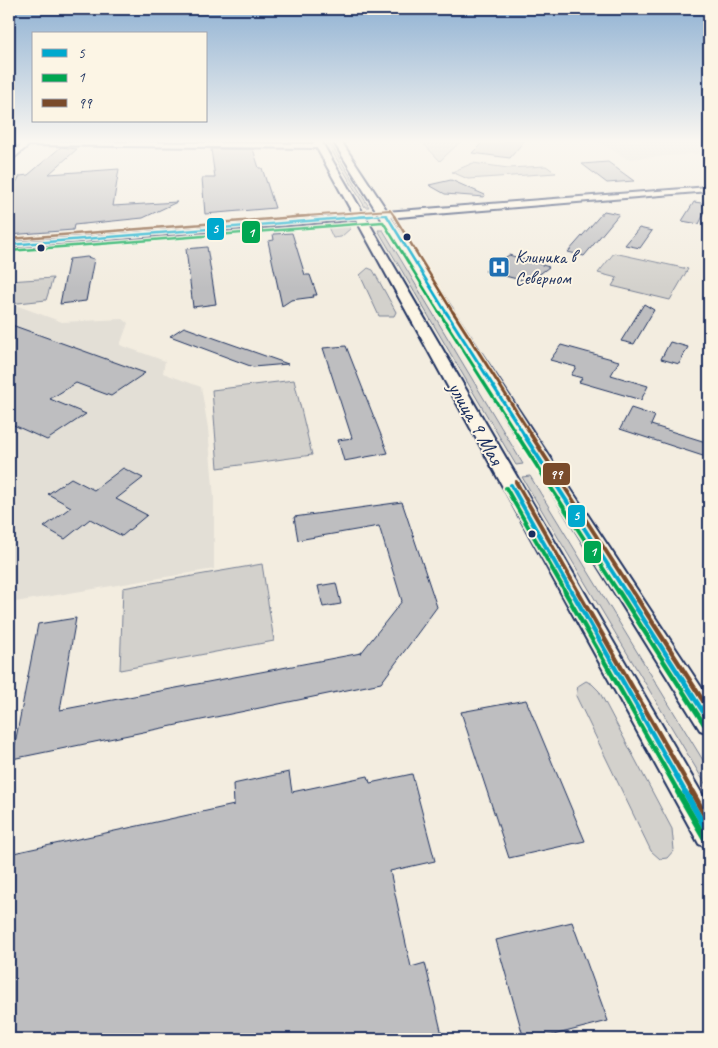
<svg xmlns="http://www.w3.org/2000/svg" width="718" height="1048" viewBox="0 0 718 1048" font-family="Caveat,sans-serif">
<rect width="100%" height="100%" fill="#f3ede0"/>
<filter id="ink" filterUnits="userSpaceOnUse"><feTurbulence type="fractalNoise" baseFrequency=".02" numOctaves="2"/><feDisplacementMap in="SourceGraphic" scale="10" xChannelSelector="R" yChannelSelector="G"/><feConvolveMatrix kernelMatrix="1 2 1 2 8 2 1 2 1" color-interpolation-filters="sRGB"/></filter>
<g filter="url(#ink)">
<g fill="#e3dfd6">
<polygon points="597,141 709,141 709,153 627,159"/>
<polygon points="18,306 62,322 123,319 128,323 120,345 165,361 163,373 201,387 208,428 214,498 214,569 9,603 9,307"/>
</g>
<g fill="#d3d1cc" stroke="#778095">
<polygon points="326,141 329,141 369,207 365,207"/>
<polygon points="427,141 461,141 440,161 422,142"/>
<polygon points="473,163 508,168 546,166 556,173 468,179 452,172"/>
<polygon points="332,223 346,224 351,228 341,237 333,238 328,227"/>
<polygon points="378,230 383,230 523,464 516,465"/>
<polygon points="614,253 688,269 670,300 612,286 617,278 598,273"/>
<polygon points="368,268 373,270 396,312 394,316 379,316 360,275"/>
<polygon points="53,278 46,300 9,304 9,281"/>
<polygon points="294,380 312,455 218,468 212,390"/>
<polygon points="530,476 709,770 709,790 522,477"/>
<polygon points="262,564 274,641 120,670 123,588"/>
<polygon points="586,681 592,684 599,691 672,829 674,850 667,858 660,859 651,851 576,696 578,686"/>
</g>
<g fill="#bebec0" stroke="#1b2f5e">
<polygon points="484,141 524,141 510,158 472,153"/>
<polygon points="61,147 77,149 49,174 119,169 113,206 177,202 143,218 74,225 73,230 9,235 9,195 20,176 28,175"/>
<polygon points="211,149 253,149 259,168 262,168 275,208 205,214 202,178 215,178"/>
<polygon points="608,162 634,181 607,183 582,164"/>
<polygon points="451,180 485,195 484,197 445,194 429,185"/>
<polygon points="694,202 709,204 699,224 682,221"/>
<polygon points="604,211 619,214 584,256 568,252"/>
<polygon points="639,228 652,231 640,248 625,245"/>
<polygon points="292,233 305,275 310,275 317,295 313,295 314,297 291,300 282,306 268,241 274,240 273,234"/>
<polygon points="207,247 216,304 193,307 186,249"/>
<polygon points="509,255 549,267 529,282 485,271"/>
<polygon points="87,257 94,259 86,301 60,304 69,259"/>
<polygon points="644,304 654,310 634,344 621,341"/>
<polygon points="9,324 145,373 111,396 76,383 50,399 86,414 47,440 9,423"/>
<polygon points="184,327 217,339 288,364 253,367 170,336"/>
<polygon points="670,342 688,347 679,364 661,359"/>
<polygon points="561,345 619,361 611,375 648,386 641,400 579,382 582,378 571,375 576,367 550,360"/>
<polygon points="346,346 388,453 344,461 338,440 352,438 323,348"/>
<polygon points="631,408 655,416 651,425 709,443 709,458 620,429"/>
<polygon points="123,468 143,478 116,499 147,515 122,536 90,519 65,539 44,527 71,507 48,494 71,478 94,490"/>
<polygon points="402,502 437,607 381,683 12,759 38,624 76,618 60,710 361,653 402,601 379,526 298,540 294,517"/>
<polygon points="336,583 341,604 323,607 318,586"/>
<polygon points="526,700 585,841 509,858 461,712"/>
<polygon points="289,772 292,792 368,776 370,783 412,774 435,861 390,871 411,967 425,963 443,1039 9,1039 9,854 234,805 233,784"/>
<polygon points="572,922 608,1021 538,1039 524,1039 496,940"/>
</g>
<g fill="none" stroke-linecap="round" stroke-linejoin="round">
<g stroke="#1b2f5e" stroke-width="4">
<g id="minor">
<polygon points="9,141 320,144 323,146 320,148 29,145 9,162 9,156 21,145 9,145"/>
<polygon points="709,187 709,191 386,218 382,215 386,212"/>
<polygon points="360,214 363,215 363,219 9,248 9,242"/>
</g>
</g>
<g stroke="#1b2f5e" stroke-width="4">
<g id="major">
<polygon points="313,141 321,141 709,806 709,849 699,844"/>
<polygon points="333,141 341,141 709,699 709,733 700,730"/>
</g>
</g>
<use href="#minor" fill="#fcf5e5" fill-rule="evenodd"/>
<use href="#major" fill="#fcf5e5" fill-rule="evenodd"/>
<g stroke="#fcf5e5" stroke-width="4">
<polyline id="bus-1-far5" points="355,217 386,215 388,217"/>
</g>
<g stroke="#fcf5e5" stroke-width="5">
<g id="bus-1-far4">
<polyline points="387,216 447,314"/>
<polyline points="9,245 371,216"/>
</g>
</g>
<g stroke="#fcf5e5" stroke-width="6">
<polyline id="bus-1-far3" points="446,312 525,436"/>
</g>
<g stroke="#fcf5e5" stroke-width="8">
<g id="bus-1-far2">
<polyline points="524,435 626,593"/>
<polyline points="511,485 572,593"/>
</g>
</g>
<g stroke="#fcf5e5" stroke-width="8">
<g id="bus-1-far1">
<polyline points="572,592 686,793"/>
<polyline points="626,592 709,721"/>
</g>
</g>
<g stroke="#fcf5e5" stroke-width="10">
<polyline id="bus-1" points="685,792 709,834"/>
</g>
<g stroke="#fcf5e5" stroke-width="5">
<polyline id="bus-2-far4" points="9,251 383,222 440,314"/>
</g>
<g stroke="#fcf5e5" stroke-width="6">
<polyline id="bus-2-far3" points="439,312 518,436"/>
</g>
<g stroke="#fcf5e5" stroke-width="8">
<g id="bus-2-far2">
<polyline points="517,435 619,593"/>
<polyline points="506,488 566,593"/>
</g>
</g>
<g stroke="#fcf5e5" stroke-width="8">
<g id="bus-2-far1">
<polyline points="565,592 679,793"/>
<polyline points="619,592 704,724"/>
</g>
</g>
<g stroke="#fcf5e5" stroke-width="10">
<polyline id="bus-2" points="678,792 704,837"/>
</g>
<g stroke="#fcf5e5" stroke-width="4">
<polyline id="bus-3-far5" points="292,217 390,210 395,217"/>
</g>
<g stroke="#fcf5e5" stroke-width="5">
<g id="bus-3-far4">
<polyline points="394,216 454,314"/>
<polyline points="9,239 309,216"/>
</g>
</g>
<g stroke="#fcf5e5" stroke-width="6">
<polyline id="bus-3-far3" points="453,312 532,436"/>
</g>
<g stroke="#fcf5e5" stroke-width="8">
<g id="bus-3-far2">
<polyline points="531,435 633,593"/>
<polyline points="516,482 579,593"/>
</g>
</g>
<g stroke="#fcf5e5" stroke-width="8">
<g id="bus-3-far1">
<polyline points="578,592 693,793"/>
<polyline points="633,592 709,710"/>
</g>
</g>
<g stroke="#fcf5e5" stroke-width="10">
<polyline id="bus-3" points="692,792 709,822"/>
</g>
<use href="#bus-1-far5" stroke="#00a9ce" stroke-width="2"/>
<use href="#bus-1-far4" stroke="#00a9ce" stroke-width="2.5"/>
<use href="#bus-1-far3" stroke="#00a9ce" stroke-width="3"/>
<use href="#bus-1-far2" stroke="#00a9ce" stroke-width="4"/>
<use href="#bus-1-far1" stroke="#00a9ce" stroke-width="4.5"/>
<use href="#bus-1" stroke="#00a9ce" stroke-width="6"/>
<use href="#bus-2-far4" stroke="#00a651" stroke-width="2.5"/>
<use href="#bus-2-far3" stroke="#00a651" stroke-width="3"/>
<use href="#bus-2-far2" stroke="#00a651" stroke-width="4"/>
<use href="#bus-2-far1" stroke="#00a651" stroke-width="4.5"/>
<use href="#bus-2" stroke="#00a651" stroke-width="6"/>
<use href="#bus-3-far5" stroke="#7a4b2a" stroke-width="2"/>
<use href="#bus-3-far4" stroke="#7a4b2a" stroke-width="2.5"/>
<use href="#bus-3-far3" stroke="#7a4b2a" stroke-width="3"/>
<use href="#bus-3-far2" stroke="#7a4b2a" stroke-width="4"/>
<use href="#bus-3-far1" stroke="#7a4b2a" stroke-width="4.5"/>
<use href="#bus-3" stroke="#7a4b2a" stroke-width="6"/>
</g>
</g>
<linearGradient id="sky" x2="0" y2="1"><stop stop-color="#8fb1d3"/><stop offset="0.49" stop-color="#faf7f1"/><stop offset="1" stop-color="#faf7f1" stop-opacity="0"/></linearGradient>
<rect width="718" height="288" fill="url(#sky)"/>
<defs>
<g id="hospital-square" transform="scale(1.125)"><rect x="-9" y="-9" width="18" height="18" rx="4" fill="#1f6fb2" stroke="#fcf5e5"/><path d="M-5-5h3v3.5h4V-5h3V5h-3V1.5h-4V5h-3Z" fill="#fff"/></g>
</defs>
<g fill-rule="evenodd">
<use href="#hospital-square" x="499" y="267"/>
</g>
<g fill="#1b2f5e" stroke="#fcf5e5" stroke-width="2">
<circle cx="407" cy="237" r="4.5"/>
<circle cx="41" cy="248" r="4.5"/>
<circle cx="532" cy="534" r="4.5"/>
</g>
<g text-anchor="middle" stroke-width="4" stroke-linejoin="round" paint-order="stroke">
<g font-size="18" fill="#1b2f5e" stroke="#fcf5e5" text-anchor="start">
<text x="515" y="263">Клиника в<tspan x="515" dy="21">Северном</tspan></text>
</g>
<g font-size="21" fill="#1b2f5e" stroke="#fcf5e5">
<text transform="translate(476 423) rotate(61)" y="7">улица 9 Мая</text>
</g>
</g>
<g stroke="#fcf5e5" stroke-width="2">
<rect x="206" y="217" width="19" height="24" rx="5" fill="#00a9ce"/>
<rect x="241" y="220" width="20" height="24" rx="5" fill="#00a651"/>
<rect x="542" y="462" width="29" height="24" rx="5" fill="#7a4b2a"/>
<rect x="567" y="504" width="19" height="24" rx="5" fill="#00a9ce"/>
<rect x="583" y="540" width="19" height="24" rx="5" fill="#00a651"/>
</g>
<g font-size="14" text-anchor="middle" font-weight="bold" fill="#fff">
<text x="215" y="233">5</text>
<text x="251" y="237">1</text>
<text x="556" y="479">99</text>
<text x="576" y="520">5</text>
<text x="593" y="556">1</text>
</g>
<rect width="718" height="1048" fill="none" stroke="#fcf5e5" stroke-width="30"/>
<rect x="15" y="15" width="688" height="1018" fill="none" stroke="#1b2f5e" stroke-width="2" filter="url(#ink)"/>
<rect x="32" y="32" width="175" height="90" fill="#fcf5e5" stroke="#a2a6af"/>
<rect x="42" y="49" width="25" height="8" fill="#00a9ce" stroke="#a2a6af"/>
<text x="78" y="58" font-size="15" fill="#1b2f5e">5</text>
<rect x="42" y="74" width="25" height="8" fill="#00a651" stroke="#a2a6af"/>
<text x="78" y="82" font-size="15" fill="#1b2f5e">1</text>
<rect x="42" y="99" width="25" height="8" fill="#7a4b2a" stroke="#a2a6af"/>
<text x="78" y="108" font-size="15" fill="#1b2f5e">99</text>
</svg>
